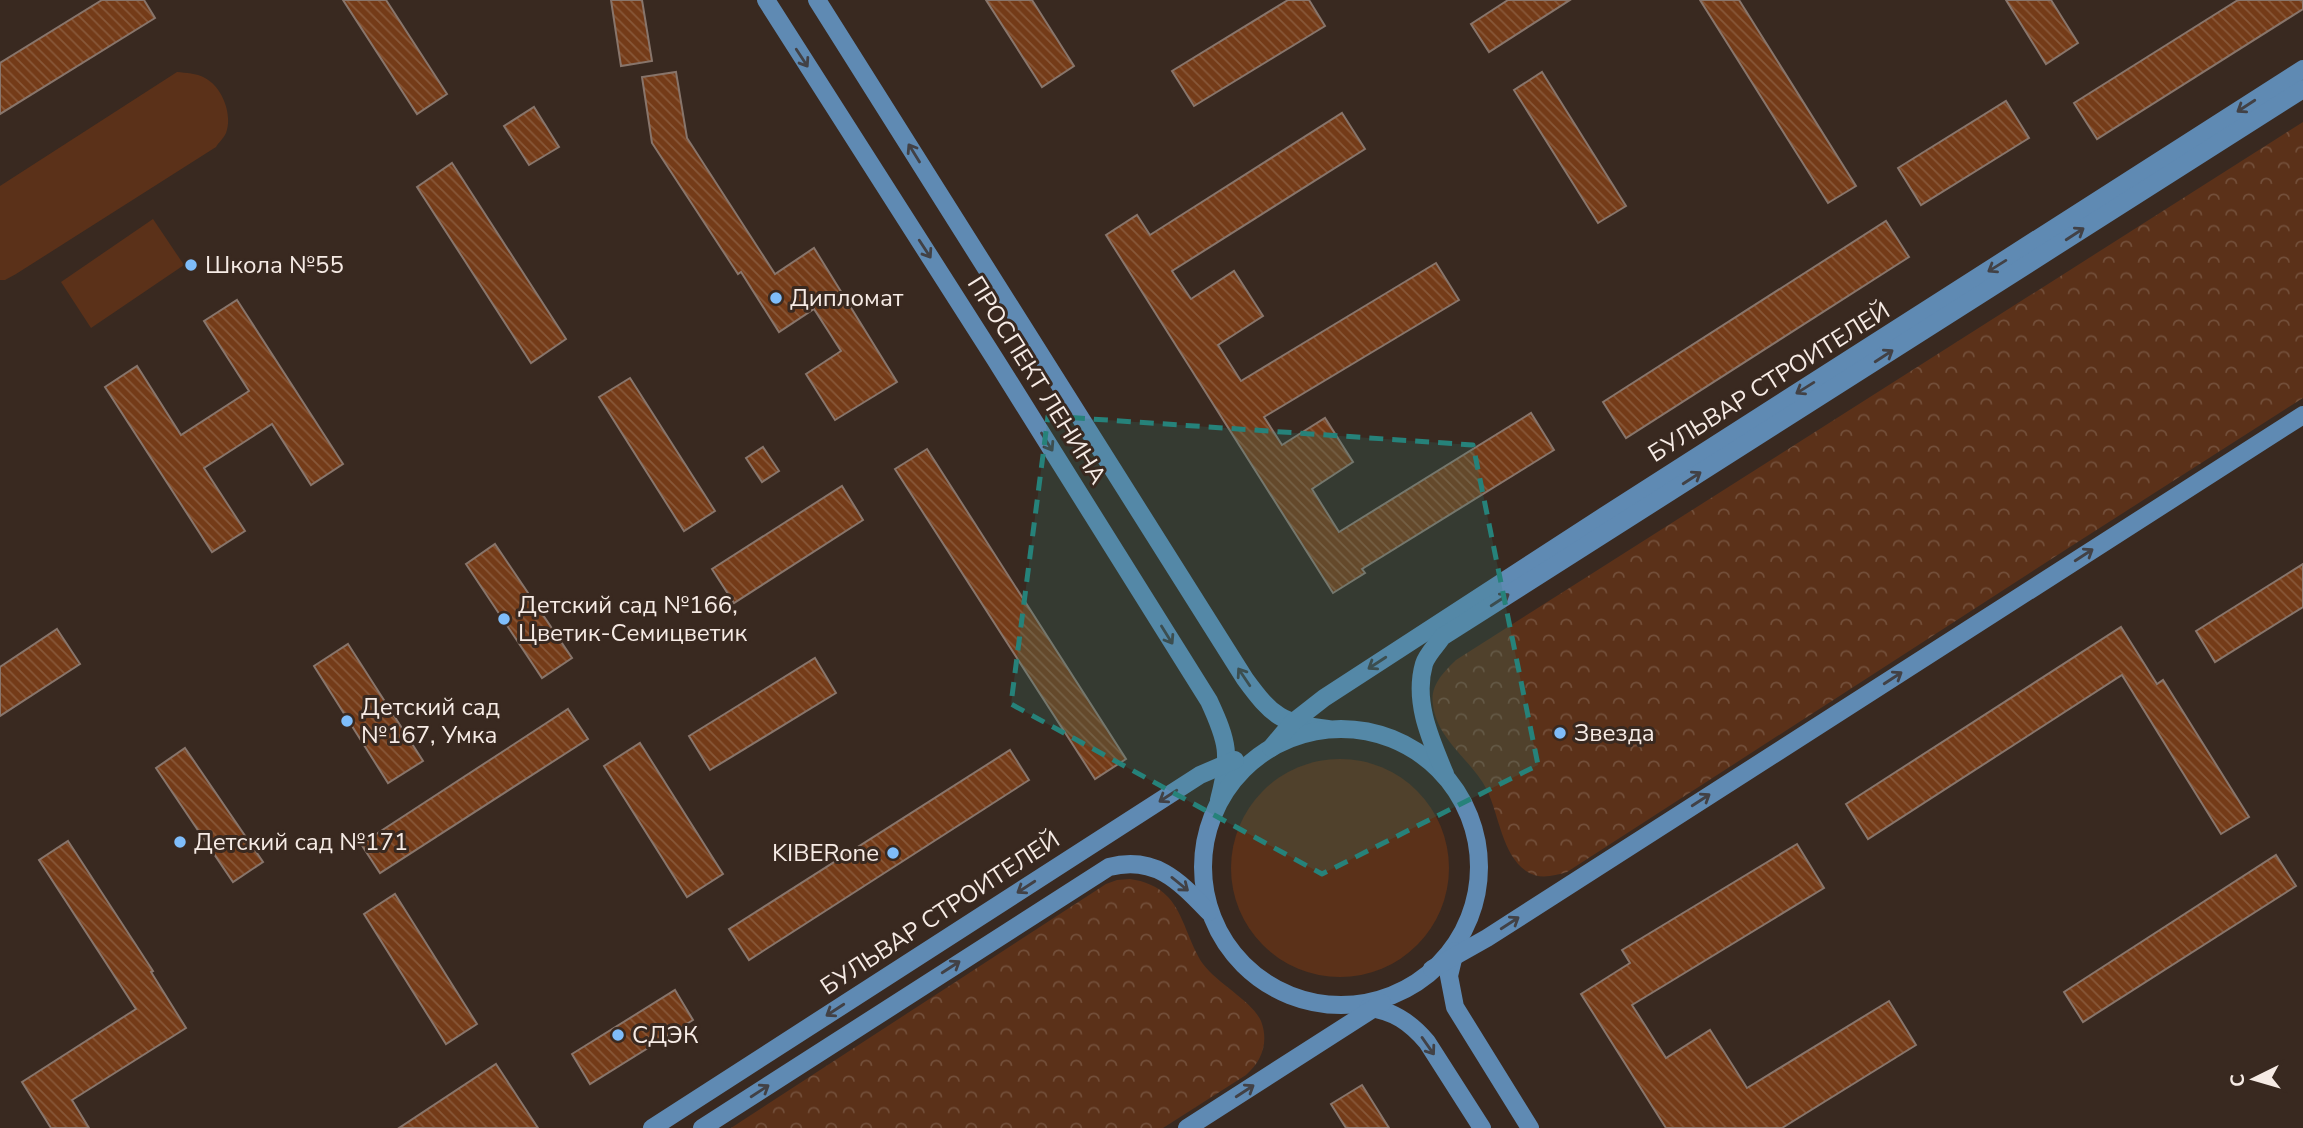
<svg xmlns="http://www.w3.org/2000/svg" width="2303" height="1128" viewBox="0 0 2303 1128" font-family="'Nunito Sans',sans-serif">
<defs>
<pattern id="park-crowns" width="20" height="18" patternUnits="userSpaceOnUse" patternTransform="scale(1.75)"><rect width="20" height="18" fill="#5b3119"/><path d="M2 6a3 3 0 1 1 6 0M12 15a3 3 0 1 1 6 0" fill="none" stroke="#734f3a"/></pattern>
<pattern id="building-back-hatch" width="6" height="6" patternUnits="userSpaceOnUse" patternTransform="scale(1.75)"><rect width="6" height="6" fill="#743b18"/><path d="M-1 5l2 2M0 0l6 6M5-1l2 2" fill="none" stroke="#885839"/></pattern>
</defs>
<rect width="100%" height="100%" fill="#392920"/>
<g fill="#5b3119">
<path d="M 177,72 C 186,73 196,73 205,78 C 222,87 233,114 226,133 C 224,138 218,143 216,147 L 16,274 L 5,280 L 0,280 L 0,186 Z"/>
<polygon points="153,219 184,265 91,328 61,282"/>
<circle cx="1340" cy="868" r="109"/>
</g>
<g fill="url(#park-crowns)">
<path d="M 2303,122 L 2303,398 L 2073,545 L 1567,872 C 1553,876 1539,880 1526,871 C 1502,854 1499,815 1487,790 C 1472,760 1437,740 1433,705 C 1430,685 1443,673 1456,660 Z"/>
<path d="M 1130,879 C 1144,881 1158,886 1168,897 C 1184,914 1189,944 1203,964 C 1218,984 1252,1001 1261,1021 C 1269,1042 1262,1061 1246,1075 L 1163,1128 L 731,1128 L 1106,884 L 1117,880 Z"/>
</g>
<g fill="url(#building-back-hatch)" stroke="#88756b" stroke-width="2">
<polygon points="102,0 144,0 155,18 0,114 0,63"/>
<polygon points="343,0 386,0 447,94 417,114"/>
<polygon points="611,0 642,0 652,61 621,66"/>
<polygon points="986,0 1032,0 1074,66 1042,87"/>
<polygon points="1288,0 1309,0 1325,26 1194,106 1172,71"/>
<polygon points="1508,0 1570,0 1489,52 1471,24"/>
<polygon points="1700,0 1739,0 1856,186 1828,203"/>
<polygon points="2006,0 2051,0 2078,43 2046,64"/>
<polygon points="2238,0 2303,0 2303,9 2097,139 2074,103"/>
<polygon points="676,72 687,138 775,274 814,248 897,382 835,420 806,374 841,351 814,309 779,332 741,272 738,274 652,143 642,77"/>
<polygon points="1542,72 1626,206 1598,223 1514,90"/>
<polygon points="2006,101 2029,138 1921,205 1898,168"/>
<polygon points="534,107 559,147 529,165 504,126"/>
<polygon points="1342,113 1365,149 1172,271 1191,299 1234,271 1263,316 1218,345 1241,381 1436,263 1459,300 1264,417 1282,445 1325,418 1353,462 1312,489 1339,532 1531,413 1554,450 1362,569 1365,573 1333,593 1106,235 1137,215 1150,235"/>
<polygon points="452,163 566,339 531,363 417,187"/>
<polygon points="1886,221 1909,257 1626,438 1603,402"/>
<polygon points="237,300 343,464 311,485 272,424 204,468 245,531 212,552 105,387 137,366 181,435 249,391 204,321"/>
<polygon points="630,378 715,511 684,531 599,397"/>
<polygon points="763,447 779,471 762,482 746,458"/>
<polygon points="927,449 1126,759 1095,779 895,469"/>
<polygon points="842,486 863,520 734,603 712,569"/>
<polygon points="495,544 572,658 542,678 466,564"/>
<polygon points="2303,564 2303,607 2215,662 2196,631"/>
<polygon points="2121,627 2157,684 2163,680 2249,817 2221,834 2122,675 1868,839 1846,804"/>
<polygon points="57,629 80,664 0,716 0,667"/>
<polygon points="348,644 423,761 388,783 314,666"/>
<polygon points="815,658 836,693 710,770 689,736"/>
<polygon points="568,709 588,739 380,873 361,844"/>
<polygon points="640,743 723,874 687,897 604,766"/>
<polygon points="185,748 263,862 233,882 156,768"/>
<polygon points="1010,750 1029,780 749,960 729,929"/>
<polygon points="68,841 153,971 151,972 186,1028 72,1100 89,1128 51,1128 22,1082 136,1009 39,860"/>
<polygon points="1797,844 1824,888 1632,1005 1666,1058 1710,1030 1747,1088 1889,1001 1916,1045 1782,1128 1666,1128 1581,994 1630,963 1622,950"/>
<polygon points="2276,855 2296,886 2083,1022 2064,992"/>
<polygon points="395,894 477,1024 446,1044 364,914"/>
<polygon points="675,990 693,1020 590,1084 572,1054"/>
<polygon points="496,1064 538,1128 399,1128"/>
<polygon points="1362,1085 1389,1128 1346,1128 1331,1104"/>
</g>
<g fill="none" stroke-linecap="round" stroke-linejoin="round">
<g stroke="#5f8ab3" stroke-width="18">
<path d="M 766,0 L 995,359 L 1209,701 C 1228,742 1231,755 1219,800"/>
<path d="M 817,0 L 1245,679 C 1272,716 1282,724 1328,729"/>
<circle cx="1341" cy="867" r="138"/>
<polyline points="1271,748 1292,723 1324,698 1601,518 2303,69"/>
<path d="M 1445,774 C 1431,740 1413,702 1424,664 C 1427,654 1437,645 1442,637 L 2303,89"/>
<polyline points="1455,951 1449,976 1455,1007 1530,1128"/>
<polyline points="1432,969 1487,938 2303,415"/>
<path d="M 1368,1008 C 1393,1010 1411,1023 1427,1042 L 1482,1128"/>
<polyline points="652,1128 1200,775 1235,760"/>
<path d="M 702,1128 L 1109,867 C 1155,855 1179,881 1209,912"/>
<polyline points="1187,1128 1382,1003"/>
</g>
</g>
<defs><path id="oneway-shaft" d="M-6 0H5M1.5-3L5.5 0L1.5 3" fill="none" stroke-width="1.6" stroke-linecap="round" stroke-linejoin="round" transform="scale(1.75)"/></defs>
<g stroke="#424145">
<use href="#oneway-shaft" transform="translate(802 58) rotate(57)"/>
<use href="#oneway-shaft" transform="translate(2246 106) rotate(147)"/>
<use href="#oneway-shaft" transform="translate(914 153) rotate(-122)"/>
<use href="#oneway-shaft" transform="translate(2075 234) rotate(-33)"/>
<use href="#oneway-shaft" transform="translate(925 249) rotate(57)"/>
<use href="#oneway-shaft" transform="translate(1997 266) rotate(148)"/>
<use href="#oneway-shaft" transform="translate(1884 356) rotate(-33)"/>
<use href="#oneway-shaft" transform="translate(1805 388) rotate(148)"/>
<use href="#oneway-shaft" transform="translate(1047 442) rotate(58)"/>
<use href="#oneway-shaft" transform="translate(1692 478) rotate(-33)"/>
<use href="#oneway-shaft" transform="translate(2084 555) rotate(-33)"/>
<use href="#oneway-shaft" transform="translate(1500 600) rotate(-33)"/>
<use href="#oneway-shaft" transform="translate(1167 635) rotate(58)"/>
<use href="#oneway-shaft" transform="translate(1377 663) rotate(147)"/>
<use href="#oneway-shaft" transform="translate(1244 677) rotate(-124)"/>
<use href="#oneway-shaft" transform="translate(1893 678) rotate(-33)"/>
<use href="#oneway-shaft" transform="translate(1168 796) rotate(147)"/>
<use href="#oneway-shaft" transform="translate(1701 800) rotate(-33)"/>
<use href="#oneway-shaft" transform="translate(1180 884) rotate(39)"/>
<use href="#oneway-shaft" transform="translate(1026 887) rotate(147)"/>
<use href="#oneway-shaft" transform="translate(1510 923) rotate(-33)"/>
<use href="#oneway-shaft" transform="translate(951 967) rotate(-33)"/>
<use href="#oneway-shaft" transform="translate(835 1010) rotate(147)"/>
<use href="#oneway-shaft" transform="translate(1428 1046) rotate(55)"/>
<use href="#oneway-shaft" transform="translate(760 1091) rotate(-33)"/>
<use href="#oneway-shaft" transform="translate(1245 1091) rotate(-33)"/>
</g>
<path fill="#26827a" fill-opacity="0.2" stroke="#26827a" stroke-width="5" stroke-dasharray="14 9" stroke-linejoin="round" d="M 1048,416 L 1473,445 L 1538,765 L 1322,874 L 1011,704 Z"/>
<g fill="#7fbdfa" stroke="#392920" stroke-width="2.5">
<circle cx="191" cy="265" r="7"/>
<circle cx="776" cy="298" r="7"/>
<circle cx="504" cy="619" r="7"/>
<circle cx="347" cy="721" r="7"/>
<circle cx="1560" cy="733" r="7"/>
<circle cx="180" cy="842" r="7"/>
<circle cx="893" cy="853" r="7"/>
<circle cx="618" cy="1035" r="7"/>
</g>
<g text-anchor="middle" stroke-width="6" stroke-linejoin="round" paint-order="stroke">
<g font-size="24" fill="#f6ebe5" stroke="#392920" text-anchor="start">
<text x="205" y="273">Школа №55</text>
<text x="790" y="306">Дипломат</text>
<text x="518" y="613">Детский сад №166,<tspan x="518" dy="28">Цветик-Семицветик</tspan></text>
<text x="361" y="715">Детский сад<tspan x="361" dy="28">№167, Умка</tspan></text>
<text x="1574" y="741">Звезда</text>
<text x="194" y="850">Детский сад №171</text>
<text x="879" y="861" text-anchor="end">KIBERone</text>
<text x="632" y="1043">СДЭК</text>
</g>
<g font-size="24" fill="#f6ebe5" stroke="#392920">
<text transform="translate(1037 380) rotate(58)" y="8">ПРОСПЕКТ ЛЕНИНА</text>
<text transform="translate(1769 382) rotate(-32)" y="8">БУЛЬВАР СТРОИТЕЛЕЙ</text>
<text transform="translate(940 913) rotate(-33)" y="8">БУЛЬВАР СТРОИТЕЛЕЙ</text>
</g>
</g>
<g transform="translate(2254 1079) rotate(265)" stroke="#392920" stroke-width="5" paint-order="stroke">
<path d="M0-5L12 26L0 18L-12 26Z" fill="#f6ebe5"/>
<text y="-10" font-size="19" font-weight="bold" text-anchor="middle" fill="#f6ebe5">С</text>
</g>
</svg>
